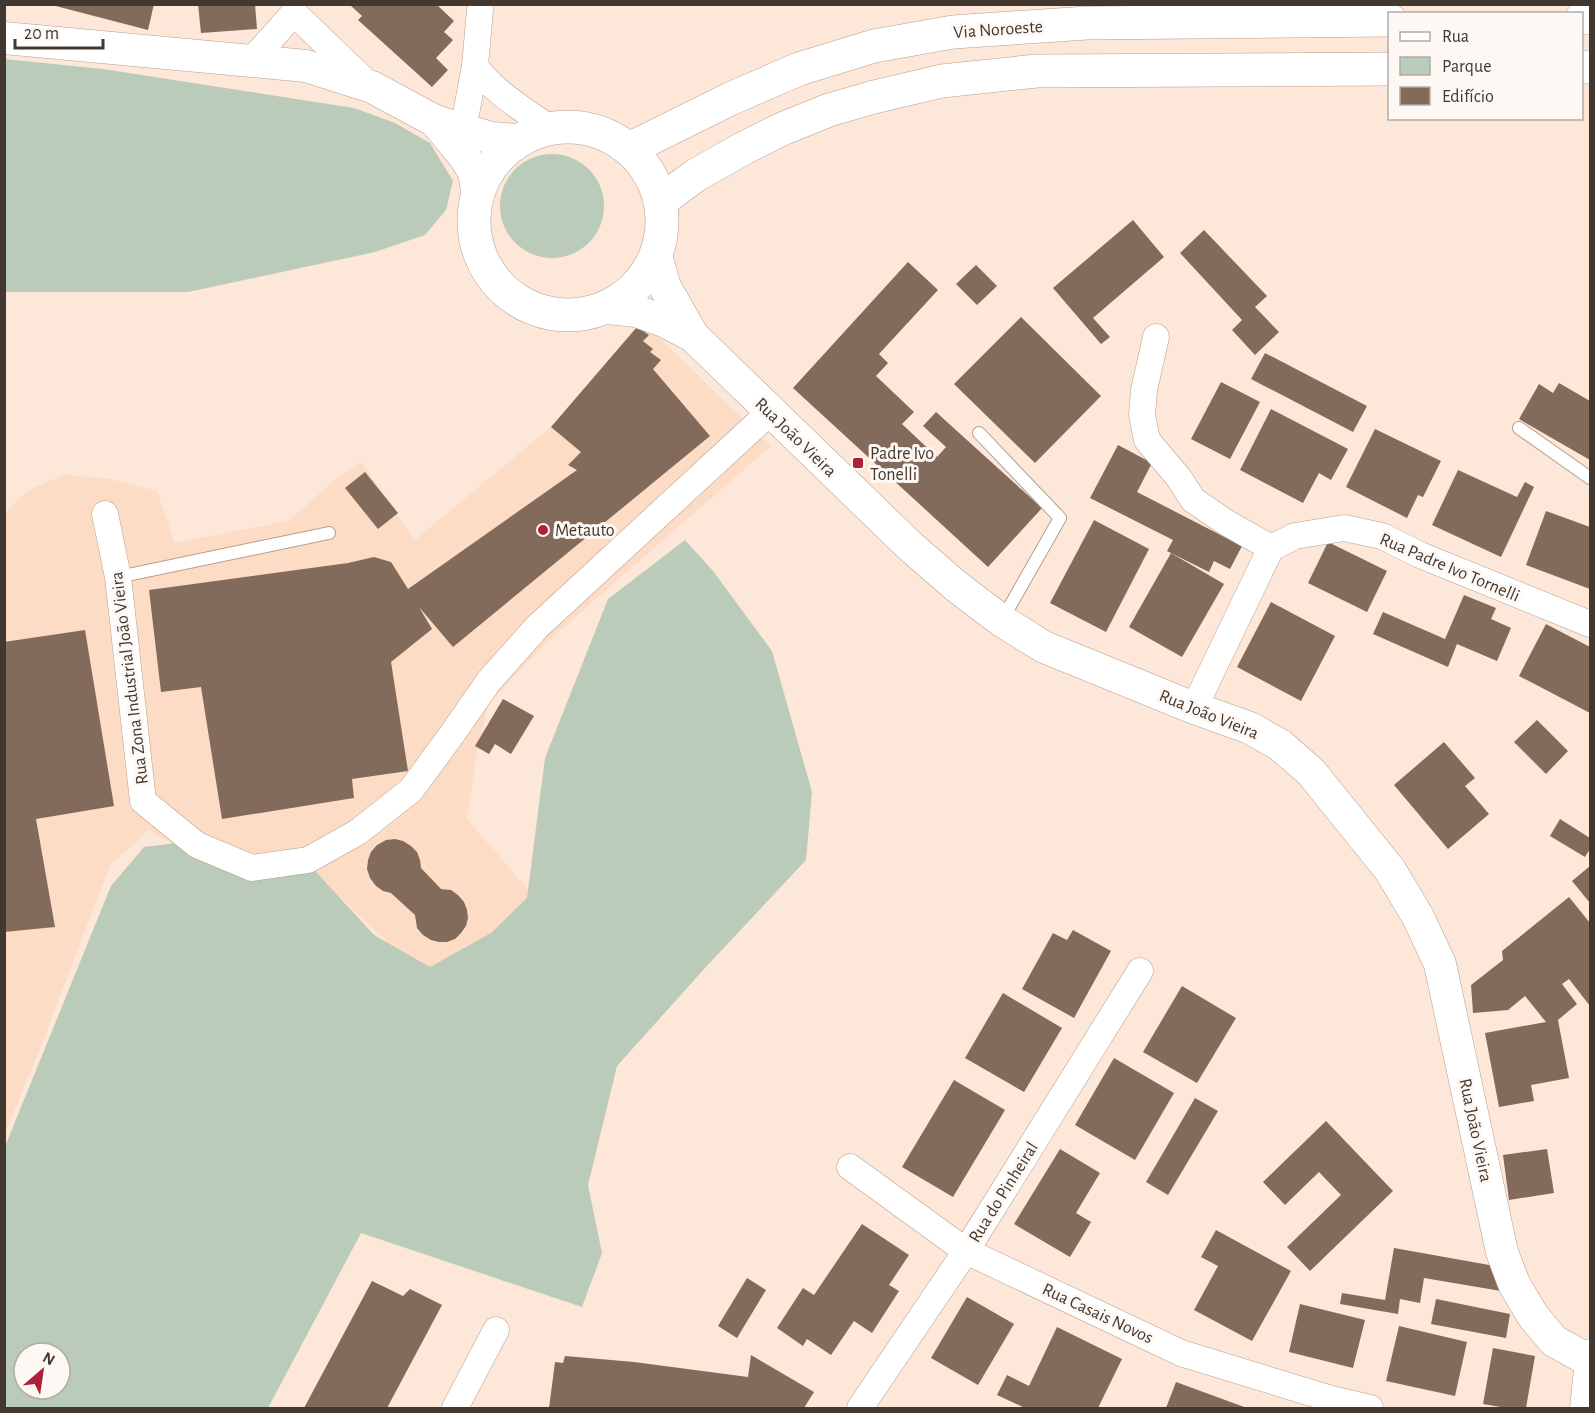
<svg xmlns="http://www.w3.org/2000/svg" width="1595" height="1413" viewBox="0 0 1595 1413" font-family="'Alegreya Sans',sans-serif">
<rect width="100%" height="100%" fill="#fce7d8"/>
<polygon fill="#fddcc5" points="641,321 771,446 565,626 544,645 489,703 478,745 467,819 537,900 441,992 318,877 200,862 149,830 110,865 41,1046 5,1133 5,512 32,488 65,475 110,479 157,491 175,543 288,521 334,481 361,462 415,540 551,427"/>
<g fill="#bbcbb9" fill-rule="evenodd">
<polygon points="4,59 103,69 354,108 395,123 430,143 453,181 446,210 425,235 375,252 188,292 5,292"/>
<circle cx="552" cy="206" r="52"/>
<path d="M 685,540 L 713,571 L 772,651 L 812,792 L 806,860 L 705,968 L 617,1066 L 588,1185 L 602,1253 L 582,1307 L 361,1233 L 268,1408 L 5,1408 L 4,1149 L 111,886 L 144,847 L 209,839 L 245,859 L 294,848 L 374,935 L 430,967 L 491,933 L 527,898 L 545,758 L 608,599 ZM 24,1353 L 60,1353 L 60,1389 L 24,1389 Z"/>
</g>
<g fill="#826b5a">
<polygon points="48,4 154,4 148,30"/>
<polygon points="198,4 255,4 257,29 201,33"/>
<polygon points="349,4 436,4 454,21 444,32 453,40 436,58 448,70 432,87 358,20 362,16"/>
<polygon points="1133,220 1164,257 1093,318 1110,337 1101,344 1053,288"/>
<polygon points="1204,230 1267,296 1255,307 1279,332 1255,355 1232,330 1242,320 1180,253"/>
<polygon points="908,262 938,290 879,354 888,363 876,376 914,412 902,424 937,457 946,447 923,426 936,412 1042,508 988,567 793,388"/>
<polygon points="976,265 997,286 977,305 956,284"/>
<polygon points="1021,317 1101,396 1035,463 954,384"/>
<polygon points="637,327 649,335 643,341 653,349 650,352 661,360 653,369 710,436 453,647 419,607 432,629 391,662 408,771 352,779 354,798 222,819 201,687 161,692 149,590 348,563 374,557 391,562 408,589 577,470 568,465 581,452 551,427"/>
<polygon points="1265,353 1367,406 1353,432 1251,379"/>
<polygon points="1221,382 1260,402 1230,459 1191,439"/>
<polygon points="1559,383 1590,401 1590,460 1519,419 1539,384 1553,393"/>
<polygon points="1271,409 1348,449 1331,480 1319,473 1303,503 1240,470"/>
<polygon points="1375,429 1441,461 1423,497 1418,495 1407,518 1346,487"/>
<polygon points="1118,445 1152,463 1137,492 1242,546 1230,569 1214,561 1209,572 1167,551 1173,540 1090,498"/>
<polygon points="1458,470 1517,497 1525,482 1534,487 1501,557 1432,525"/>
<polygon points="365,472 398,513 378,529 345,488"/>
<polygon points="1546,511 1590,527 1590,589 1526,565"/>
<polygon points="1094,520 1149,549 1106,632 1050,603"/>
<polygon points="1328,542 1387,571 1367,612 1308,583"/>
<polygon points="1171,553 1224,584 1182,657 1129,627"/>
<polygon points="1464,595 1496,608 1491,619 1511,628 1497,661 1457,644 1448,667 1373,634 1383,612 1445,639"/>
<polygon points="1271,602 1335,636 1301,701 1237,667"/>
<polygon points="1546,624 1590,647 1590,713 1519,676"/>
<polygon points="85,630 114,806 36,819 55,927 4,932 4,642"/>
<polygon points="503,699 534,716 511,754 495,744 489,754 475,746"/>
<polygon points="1537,720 1568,751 1546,774 1514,742"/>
<polygon points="1444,742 1475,778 1465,786 1489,814 1448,849 1394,785"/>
<polygon points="1560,819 1590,838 1590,849 1585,857 1550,836"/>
<polygon points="395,839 403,841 411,846 417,852 420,860 421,868 441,889 451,890 458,895 464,902 467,910 468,918 466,926 461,933 455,939 447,942 439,942 431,940 423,935 417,928 415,915 391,893 383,891 376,886 370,878 367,869 368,860 371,852 377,845 386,840"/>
<polygon points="1590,866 1590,903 1572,881"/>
<polygon points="1569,897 1590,923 1590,1006 1569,979 1562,984 1577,1004 1558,1020 1569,1078 1531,1085 1534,1101 1499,1107 1485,1033 1546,1022 1525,996 1508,1010 1473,1013 1471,985 1503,960 1502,951"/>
<polygon points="1073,930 1111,951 1074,1018 1022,989 1053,933 1067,940"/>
<polygon points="1182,986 1236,1018 1197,1083 1143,1052"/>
<polygon points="1003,993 1062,1028 1024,1092 965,1058"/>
<polygon points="1114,1058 1174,1093 1135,1160 1075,1125"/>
<polygon points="954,1080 1005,1110 953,1197 902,1167"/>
<polygon points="1195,1098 1218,1111 1168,1195 1146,1182"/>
<polygon points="1326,1121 1393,1191 1310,1271 1287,1247 1341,1195 1319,1172 1285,1205 1263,1182"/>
<polygon points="1060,1149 1100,1173 1076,1213 1091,1222 1070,1257 1014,1224"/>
<polygon points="1547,1149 1554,1193 1509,1200 1503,1155"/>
<polygon points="862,1224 909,1255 889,1285 899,1291 872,1333 854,1321 831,1355 807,1339 803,1346 777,1328 803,1288 814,1295"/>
<polygon points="1216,1230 1291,1271 1252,1341 1194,1310 1218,1266 1201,1257"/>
<polygon points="1394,1248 1506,1268 1501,1291 1424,1278 1420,1303 1400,1299 1398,1314 1340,1304 1342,1293 1385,1300"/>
<polygon points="747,1278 766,1290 737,1338 718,1326"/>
<polygon points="372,1281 403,1296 410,1289 442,1305 387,1408 304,1408"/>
<polygon points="967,1297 1014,1324 978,1385 931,1358"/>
<polygon points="1436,1299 1510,1314 1506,1338 1431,1324"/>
<polygon points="1300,1304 1365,1320 1353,1368 1289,1352"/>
<polygon points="1399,1326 1467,1342 1455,1396 1386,1381"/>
<polygon points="1057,1327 1122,1359 1098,1408 1025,1408 997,1395 1007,1375 1029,1386"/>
<polygon points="1493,1348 1535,1356 1526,1408 1507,1408 1483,1404"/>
<polygon points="751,1355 814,1392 804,1408 549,1408 555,1362 563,1363 565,1356 634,1362 748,1377"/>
<polygon points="1176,1382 1247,1408 1166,1408"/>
</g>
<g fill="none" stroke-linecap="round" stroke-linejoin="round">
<g stroke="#b79e8d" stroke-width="14">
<g id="service">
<polyline points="1519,428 1590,478"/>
<polyline points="979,433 1060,518 1002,620"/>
<polyline points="118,577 329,533"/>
</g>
</g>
<g stroke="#b79e8d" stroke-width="27">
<g id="minor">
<polyline points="251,61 294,13 369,85"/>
<path d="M 475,66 C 494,93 525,110 552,130"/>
<polyline points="463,130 475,66 480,10"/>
<polyline points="1156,337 1144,390 1142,415 1147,440 1179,478 1193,500 1227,523 1271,548"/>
<polyline points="105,514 118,577 143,801 197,845 252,868 308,860 358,832 411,790 450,737 489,681 537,627 770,412"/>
<polyline points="1194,708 1271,548 1295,536 1344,528 1382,536 1420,555 1590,624"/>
<polyline points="850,1167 966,1251 1181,1353 1331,1399 1370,1408"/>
<polyline points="455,1408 496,1330"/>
<polyline points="860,1408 966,1251 1140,971"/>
<polyline points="1583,1408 1588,1360 1590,1352"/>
</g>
</g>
<g stroke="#b79e8d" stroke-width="33">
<g id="tertiary">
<polyline points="4,38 306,66 372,87 435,121 491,138 519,140"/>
<polyline points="435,121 464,156 474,172 478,195"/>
<polyline points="656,256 665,287 693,336 911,547 956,586 1002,621 1044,647 1194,708 1250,728 1280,745 1311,772 1390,870 1418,917 1440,964 1502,1252 1514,1284 1533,1316 1554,1341 1590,1361"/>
<polyline points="607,308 636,311 664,321 693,336"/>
</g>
</g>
<g stroke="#b79e8d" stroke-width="34">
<g id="secondary">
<polyline points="1582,18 1590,18"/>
<polyline points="1582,67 1590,67"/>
<circle cx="568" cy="221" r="94"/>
<polyline points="629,149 730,99 799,69 874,46 953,32 1087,23 1390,20"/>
<polyline points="661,201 696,175 744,148 782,129 829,110 874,97 942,81 1037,71 1390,69"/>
</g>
</g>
<use href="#service" stroke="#fff" stroke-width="12"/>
<use href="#minor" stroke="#fff" stroke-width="26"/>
<use href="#tertiary" stroke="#fff" stroke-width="32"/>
<use href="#secondary" stroke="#fff" stroke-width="33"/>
</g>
<g fill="#b11e3b" stroke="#fdf8f4" stroke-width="2">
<rect x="852" y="457" width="12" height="12" rx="3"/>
<circle cx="543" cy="530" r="6"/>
</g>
<g text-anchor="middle" stroke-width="6" stroke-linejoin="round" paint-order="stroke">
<g font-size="18" fill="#423830" stroke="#fdf8f4">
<text transform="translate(998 29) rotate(-4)" y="6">Via Noroeste</text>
<text transform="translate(796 437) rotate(44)" y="6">Rua João Vieira</text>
<text transform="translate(1450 567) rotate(23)" y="6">Rua Padre Ivo Tornelli</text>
<text transform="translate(129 678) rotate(-97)" y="6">Rua Zona Industrial João Vieira</text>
<text transform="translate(1209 714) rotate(22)" y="6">Rua João Vieira</text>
<text transform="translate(1476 1130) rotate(78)" y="6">Rua João Vieira</text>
<text transform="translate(1003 1192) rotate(-58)" y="6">Rua do Pinheiral</text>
<text transform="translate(1098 1313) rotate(25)" y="6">Rua Casais Novos</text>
</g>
<g font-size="18" fill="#423830" stroke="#fdf8f4" text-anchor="start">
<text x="870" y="459">Padre Ivo<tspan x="870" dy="21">Tonelli</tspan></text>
<text x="555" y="536">Metauto</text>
</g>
</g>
<rect width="1595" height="1413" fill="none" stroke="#423830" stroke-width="12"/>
<rect x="1388" y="12" width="195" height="108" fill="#fdf8f4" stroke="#b2aba6" stroke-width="1.5"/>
<rect x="1400" y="32" width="30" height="9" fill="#ffffff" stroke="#b2aba6" stroke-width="1.5"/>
<text x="1442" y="42" font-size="18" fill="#423830">Rua</text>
<rect x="1400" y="57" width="30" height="18" fill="#bbcbb9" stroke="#b2aba6" stroke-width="1.5"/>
<text x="1442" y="72" font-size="18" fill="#423830">Parque</text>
<rect x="1400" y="87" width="30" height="18" fill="#826b5a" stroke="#b2aba6" stroke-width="1.5"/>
<text x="1442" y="102" font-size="18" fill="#423830">Edifício</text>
<g transform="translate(42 1371) rotate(29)"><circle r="28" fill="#fdf8f4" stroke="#b2aba6" stroke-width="1.5"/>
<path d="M0-4.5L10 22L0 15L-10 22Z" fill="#b11e3b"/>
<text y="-9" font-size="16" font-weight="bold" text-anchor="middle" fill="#423830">N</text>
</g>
<path d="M15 39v9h88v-9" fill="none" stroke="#423830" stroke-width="3"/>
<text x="24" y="39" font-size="18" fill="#423830" stroke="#fdf8f4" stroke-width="4.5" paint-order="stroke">20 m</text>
</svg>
